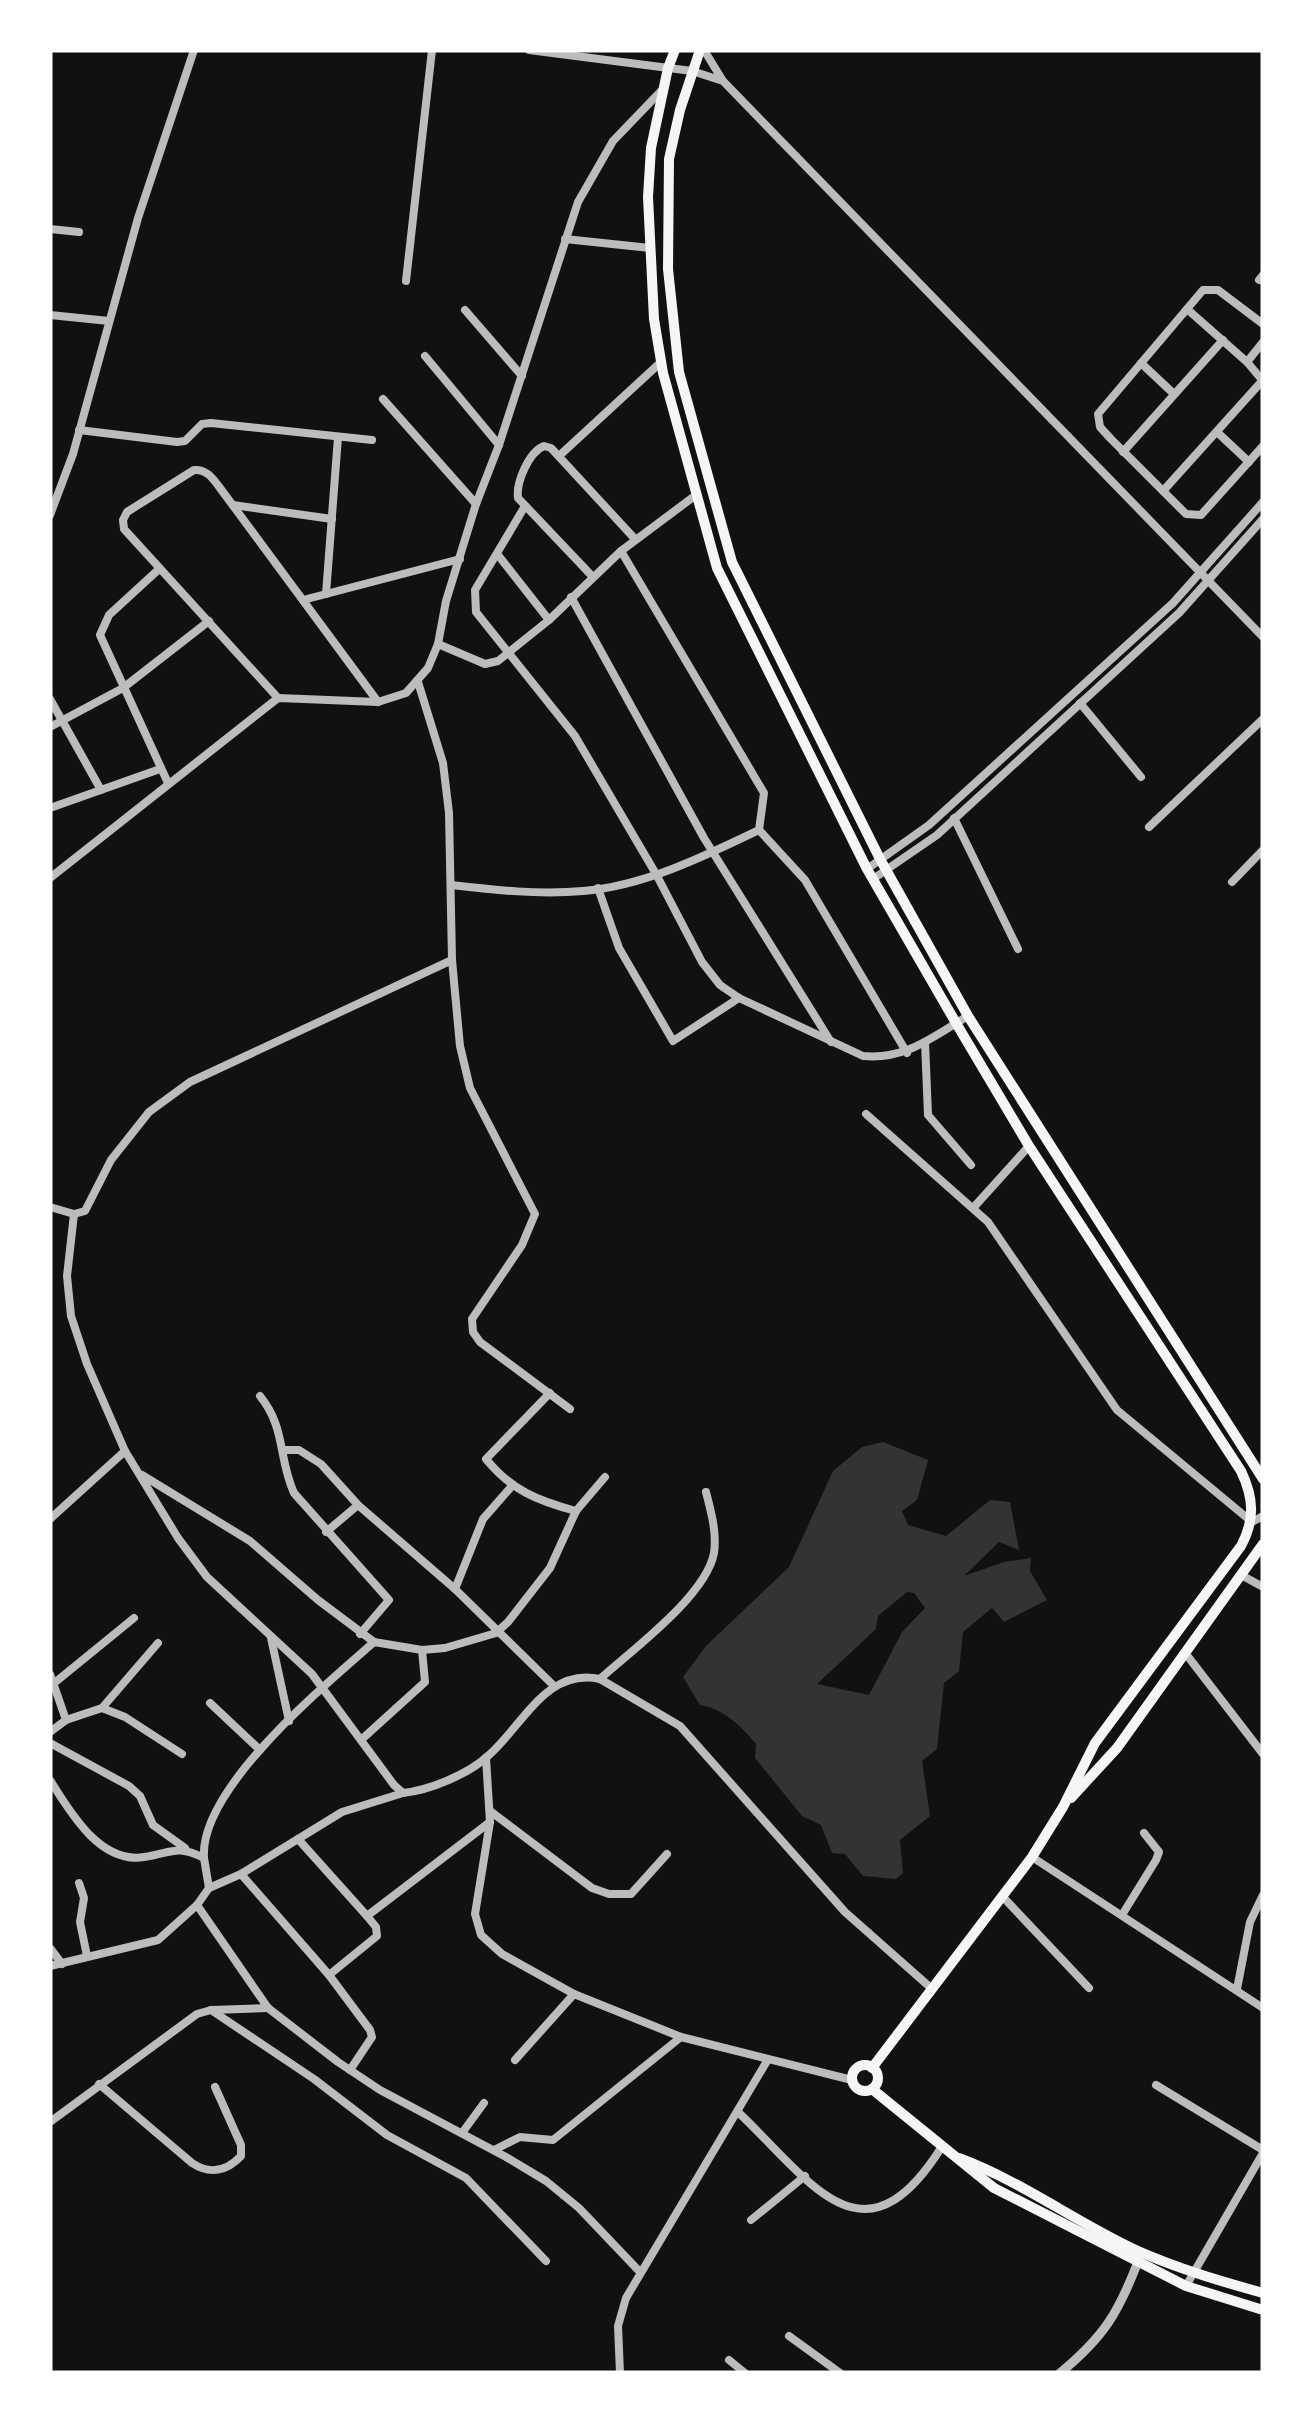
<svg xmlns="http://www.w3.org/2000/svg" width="1313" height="2423" viewBox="0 0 1313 2423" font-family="Karla,sans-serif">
<rect width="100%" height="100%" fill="#111"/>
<path fill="#333" fill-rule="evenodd" d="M 883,1442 L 928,1460 L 917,1500 L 902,1511 L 908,1525 L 946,1536 L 990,1500 L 1010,1502 L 1019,1550 L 999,1542 L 964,1576 L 1004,1562 L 1031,1558 L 1030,1571 L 1047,1600 L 1004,1622 L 992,1608 L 963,1632 L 959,1671 L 944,1683 L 937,1749 L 922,1761 L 930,1816 L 900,1840 L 903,1873 L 896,1879 L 863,1876 L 845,1854 L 832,1853 L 821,1825 L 802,1816 L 755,1758 L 756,1744 C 742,1727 723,1708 700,1705 L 683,1677 L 706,1646 L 789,1567 L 833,1471 L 862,1447 ZM 907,1592 L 914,1593 L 925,1608 L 902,1632 L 869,1695 L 817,1684 L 876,1629 L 878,1616 Z"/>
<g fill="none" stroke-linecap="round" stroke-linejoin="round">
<g stroke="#bcbcbc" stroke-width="8">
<polyline points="529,50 692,71 723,81 704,50"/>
<polyline points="723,81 1263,637"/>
<polyline points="50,229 79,232"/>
<polyline points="565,239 650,248"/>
<polyline points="1259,280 1263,275"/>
<polyline points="406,281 432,50"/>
<polyline points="1187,309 1247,362 1263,381"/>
<polyline points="465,310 522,376"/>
<polyline points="50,315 109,321"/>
<polyline points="1263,324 1218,290 1203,290 1098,414 1100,427 1111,439 1186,514 1201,515 1263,446"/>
<polyline points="425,356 499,445"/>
<polyline points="1247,362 1263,342"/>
<polyline points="1141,363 1174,394"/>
<polyline points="383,399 476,504"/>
<polyline points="79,430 177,442 185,441 202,424 211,423 372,440"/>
<polyline points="1217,432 1249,462"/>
<polyline points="1123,452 1223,340"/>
<polyline points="559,456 661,362"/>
<polyline points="1163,491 1263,380"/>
<polyline points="233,505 332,519"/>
<path d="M 525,506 L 475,590 L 476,612 L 575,736 L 656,874 L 702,962 L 720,985 L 739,998 L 863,1056 C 906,1060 932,1037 968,1016"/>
<polyline points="50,515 73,454 138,218 194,50"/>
<polyline points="621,551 764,793 759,830 805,880 907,1053"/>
<polyline points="498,555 549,620"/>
<polyline points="158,570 109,615 100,635 168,783"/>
<path d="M 592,576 L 518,498 C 516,482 529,452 544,446 L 551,448 L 635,539"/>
<polyline points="326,594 338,437"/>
<polyline points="571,597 704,838 831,1042"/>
<polyline points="303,600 460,559"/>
<polyline points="438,644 485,664 498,661 549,620 621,551 696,495"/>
<polyline points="418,682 443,763 449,813 452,960 460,1046 470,1088 535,1214 522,1245 472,1319 473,1332 480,1342 570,1409"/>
<path d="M 278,698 L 124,529 L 123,520 L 127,512 L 194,470 C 207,469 213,479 220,488 L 378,702"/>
<polyline points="50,699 101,790"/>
<polyline points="1080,703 1141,777"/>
<polyline points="50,727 123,688 209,621"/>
<polyline points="50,808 160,769"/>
<polyline points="954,818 1018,949"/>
<polyline points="1149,827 1263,719"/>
<polyline points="867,869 929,825 1173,603 1263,502"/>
<polyline points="50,878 278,698 378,702 406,693 428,668 438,644 446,601 476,504 499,445 578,202 613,141 663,89"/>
<polyline points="873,879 937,835 1179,613 1263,519"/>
<polyline points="1232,882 1263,850"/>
<path d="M 451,885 C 495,890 539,895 583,891 C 644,886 705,856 759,830"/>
<polyline points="598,888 619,948 673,1041 739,998"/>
<polyline points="925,1042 928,1115 971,1165"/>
<polyline points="866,1114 988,1222 1117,1410 1252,1522 1263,1516"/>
<polyline points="50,1207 74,1214 85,1211 111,1160 149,1112 190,1082 452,960"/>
<polyline points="974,1207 1029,1146"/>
<path d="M 74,1214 L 67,1276 L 71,1316 L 87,1364 L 125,1451 L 178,1538 L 207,1577 L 312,1674 L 394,1785 L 403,1793 C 430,1790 469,1774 489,1755 C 523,1725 547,1667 600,1679 L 680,1726 L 845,1912 L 931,1988"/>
<path d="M 550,1393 L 486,1459 C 511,1490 538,1501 576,1511"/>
<path d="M 260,1396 C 286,1428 278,1458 294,1493 L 389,1600 L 360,1634"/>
<polyline points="284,1450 299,1450 321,1464 358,1505 455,1589 553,1685"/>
<polyline points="142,1475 250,1541 318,1600 374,1642"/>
<polyline points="50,1519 125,1451"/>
<polyline points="326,1532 358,1505"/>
<polyline points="1243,1576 1263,1587"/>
<polyline points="455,1589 483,1519 512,1486"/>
<polyline points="271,1638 289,1721"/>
<polyline points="1186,1654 1263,1754"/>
<polyline points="50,1674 66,1720 50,1732"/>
<path d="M 600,1679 C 632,1650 706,1596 714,1553 C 717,1532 711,1512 706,1492"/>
<polyline points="53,1684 134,1618"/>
<polyline points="210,1703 260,1750"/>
<polyline points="102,1708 158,1643"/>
<polyline points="66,1720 102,1708 125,1717 182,1754"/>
<polyline points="361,1740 425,1682 422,1650"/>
<polyline points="50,1743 129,1786 140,1796 153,1825 185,1848"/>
<polyline points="486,1758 490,1822 475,1914 481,1935 502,1954 574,1994 681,2037 852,2080"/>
<path d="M 50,1780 C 70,1812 100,1864 144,1857 C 172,1853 176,1844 204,1858 L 209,1888"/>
<polyline points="403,1793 342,1812 241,1874 209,1888 197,1905 268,2008 338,2062 380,2090 506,2157 546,2181 579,2208 640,2272"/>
<polyline points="490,1811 592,1888 609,1894 631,1894 667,1854"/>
<polyline points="298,1839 367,1916 490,1822"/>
<polyline points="1032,1857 1263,2008"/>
<path d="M 204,1858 C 199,1789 324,1686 374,1642 L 422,1650 L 445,1648 L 496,1633 L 508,1622 L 550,1568 L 576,1511 L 605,1477"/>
<polyline points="241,1874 329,1975 370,2030 372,2037 350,2070"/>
<polyline points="79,1883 84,1898 80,1922 87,1956"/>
<polyline points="1002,1896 1089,1988"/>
<polyline points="1122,1915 1156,1860 1159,1852 1144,1833"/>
<polyline points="50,1948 62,1964"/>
<polyline points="50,1966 158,1940 197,1905"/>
<polyline points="329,1975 377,1936 376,1927 367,1916"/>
<polyline points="1237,1989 1250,1922 1263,1895"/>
<polyline points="211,2010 314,2079 387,2135 466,2178 546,2261"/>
<polyline points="515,2060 574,1994"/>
<path d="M 99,2084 L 192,2163 C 210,2175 227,2171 241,2156 L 241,2145 L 215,2087"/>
<polyline points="1156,2085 1263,2150"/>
<path d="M 738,2112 C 811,2181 863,2271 941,2148"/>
<polyline points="50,2122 197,2014 211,2010 268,2008"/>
<polyline points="462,2133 484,2103"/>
<polyline points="494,2150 520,2137 553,2140 681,2037"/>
<polyline points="751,2220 805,2176"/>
<polyline points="1186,2286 1263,2153"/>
<polyline points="789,2336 840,2373"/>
<polyline points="729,2360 745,2373"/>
<polyline points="620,2373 618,2326 626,2298 767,2061"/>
</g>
<path stroke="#bcbcbc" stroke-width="9" d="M 1060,2373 C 1104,2337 1119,2312 1139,2259"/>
<g stroke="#f5f5f5" stroke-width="10">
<path d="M 675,50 L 668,68 L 651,148 L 648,197 L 654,319 L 663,373 L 717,568 L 867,869 L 956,1023 L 1029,1146 L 1241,1471 C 1254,1498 1255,1520 1241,1546 L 1095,1743 L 1063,1807 L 1032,1857 L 872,2068"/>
<polyline points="700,50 680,110 669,159 668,269 679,372 732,562 880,859 968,1016 1263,1479"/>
<polyline points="1071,1798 1117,1748 1263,1544"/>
<circle cx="865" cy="2078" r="13"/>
<polyline points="872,2089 994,2188 1186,2286 1263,2310"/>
<path d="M 959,2158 C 1023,2182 1077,2223 1138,2251 C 1179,2269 1220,2281 1263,2293"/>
</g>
</g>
<rect width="1313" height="2423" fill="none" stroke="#ffffff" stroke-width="105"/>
</svg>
